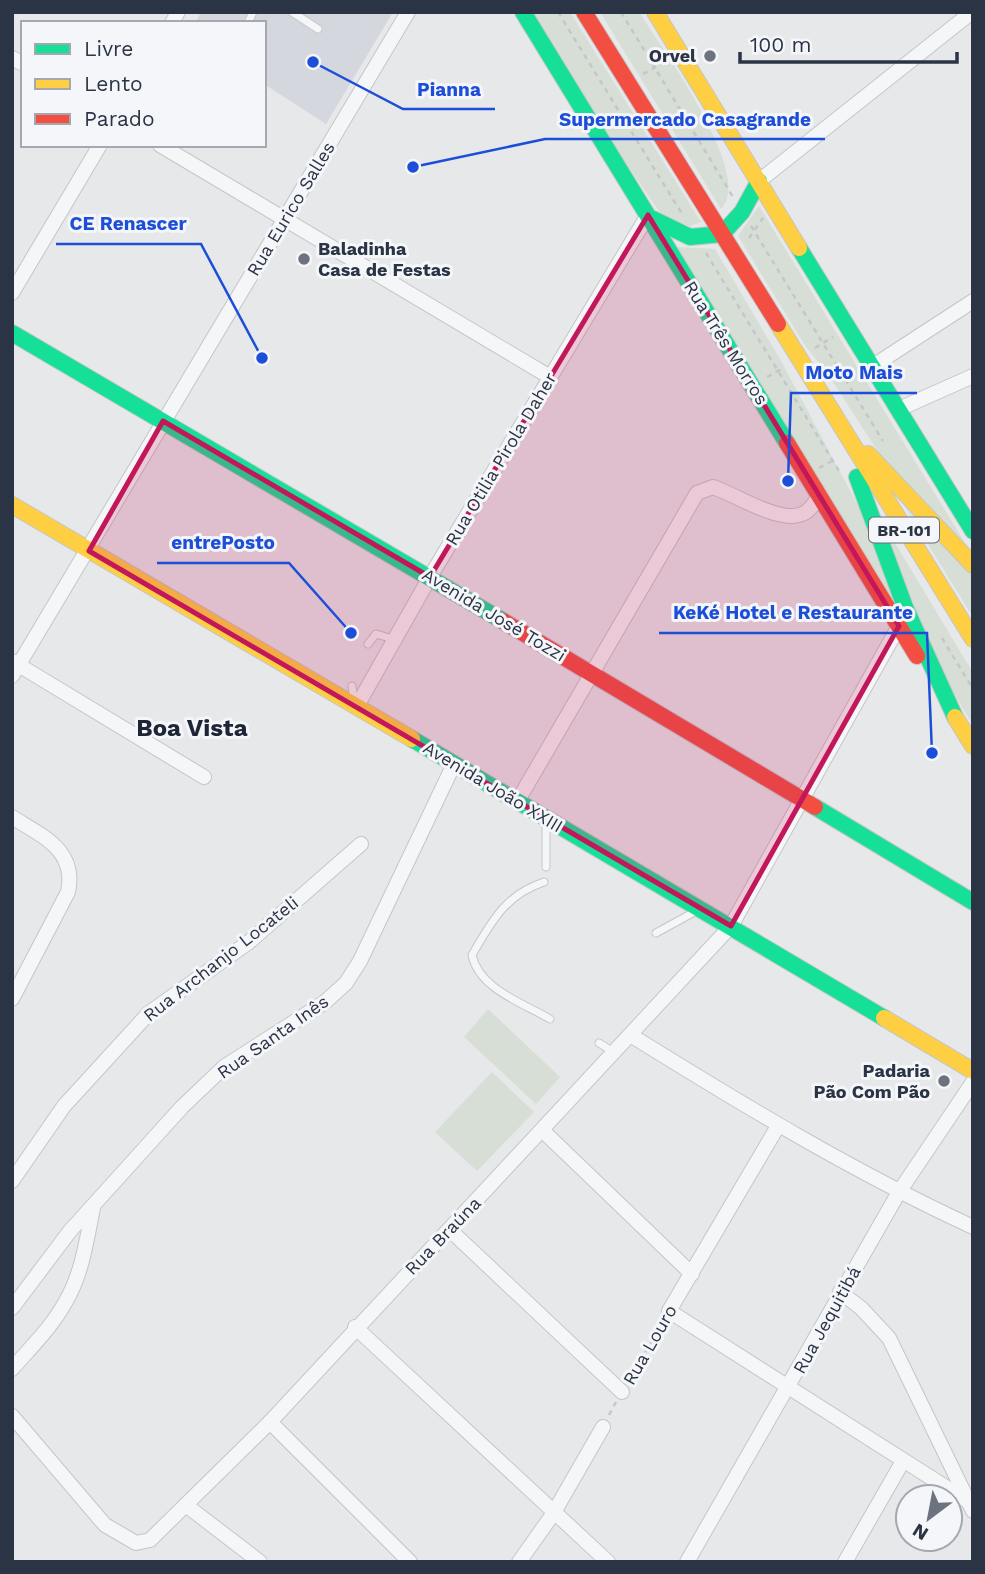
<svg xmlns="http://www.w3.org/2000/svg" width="985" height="1574" viewBox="0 0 985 1574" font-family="'Work Sans',sans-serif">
<rect width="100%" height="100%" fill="#e6e8ea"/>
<polygon fill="#d4d7dd" points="201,12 393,12 326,124 264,84 264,23 195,23"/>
<g fill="#d6ded6">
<polygon points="530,12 570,12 701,222 690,226 663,217 591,112"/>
<path d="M 600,12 L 639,12 C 660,46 756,176 721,209 Z"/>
<polygon points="759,206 973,556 884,461 826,371 806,347 738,236"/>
<polygon points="673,247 715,249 780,359 871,530 904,626"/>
<polygon points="892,486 973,575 973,617"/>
<polygon points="880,518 973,673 973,725 939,669"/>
<polygon points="488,1009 560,1077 536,1104 464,1037"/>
<polygon points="492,1072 534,1112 477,1171 435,1132"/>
</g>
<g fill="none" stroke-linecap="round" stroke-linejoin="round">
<g stroke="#c4c6c8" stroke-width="9">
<g id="lane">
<polyline points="292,12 318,29"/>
<polyline points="248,23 253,12"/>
<polyline points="368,644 376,634 393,639"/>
<polyline points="352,686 354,700"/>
<polyline points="546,822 546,867"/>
<path d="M 544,882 C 505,895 492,921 472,955 C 479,989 523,1003 550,1019"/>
<polyline points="656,933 698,910"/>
<polyline points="599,1043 615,1053"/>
</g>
</g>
<g stroke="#c4c6c8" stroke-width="16">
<g id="street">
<polyline points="172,23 178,12"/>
<polyline points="12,58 23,64"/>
<polyline points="160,145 550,377"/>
<polyline points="759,181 972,12"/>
<polyline points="12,293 100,145"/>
<polyline points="873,366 973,301"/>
<polyline points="899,409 973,376"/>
<polyline points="12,661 204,777"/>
<polyline points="12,676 408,12"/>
<polyline points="357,706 430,577 648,215"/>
<path d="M 517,802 L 697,493 L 713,487 C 737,495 784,527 806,512 C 811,509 816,501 820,495"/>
<path d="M 12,817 C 42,836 77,850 68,892 L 12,999"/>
<path d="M 632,1036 C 743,1105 854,1172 973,1227"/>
<polyline points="778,1126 669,1311 966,1500"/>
<polyline points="543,1131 692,1274"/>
<polyline points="12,1181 64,1106 149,1013 249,942 361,844"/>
<polyline points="450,1230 622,1392"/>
<polyline points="840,1292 861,1308 889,1338 973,1511"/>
<polyline points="12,1308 70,1231 182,1107 224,1067 325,1002 346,983 360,961 454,764"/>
<polyline points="355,1327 608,1562"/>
<path d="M 12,1369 C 31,1347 52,1327 66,1301 C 82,1274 87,1238 93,1208"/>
<polyline points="12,1416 105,1525 136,1543 150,1540 270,1422 731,926 899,626"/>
<polyline points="270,1422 410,1562"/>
<polyline points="187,1506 260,1562"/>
<polyline points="519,1562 553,1514 603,1427"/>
<polyline points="687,1562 899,1192 973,1082"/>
<polyline points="845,1562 903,1461"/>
</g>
</g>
<g stroke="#c4c6c8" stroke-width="18">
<g id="fast">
<polyline points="523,12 787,443"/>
<polyline points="653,219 690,237 722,234 742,212 759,181"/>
<polyline points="799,248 973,531"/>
<polyline points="12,333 503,621"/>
<polyline points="857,477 905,607 955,717"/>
<polyline points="412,739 884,1018"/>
<polyline points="815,807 973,902"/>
</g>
</g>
<g stroke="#c4c6c8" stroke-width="18">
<g id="slow">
<polyline points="655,12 799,248"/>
<polyline points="778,324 973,639"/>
<polyline points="868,454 973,565"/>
<polyline points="12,505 412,739"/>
<polyline points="955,717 973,746"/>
<polyline points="884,1018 973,1071"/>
</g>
</g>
<g stroke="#c4c6c8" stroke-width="18">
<g id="jam">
<polyline points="584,12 778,324"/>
<polyline points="787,443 917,656"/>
<polyline points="503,621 815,807"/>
</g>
</g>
<g stroke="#c5c6ca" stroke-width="2.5" stroke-dasharray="5 5" stroke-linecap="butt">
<polyline points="558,12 682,214"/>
<polyline points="621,12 733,197"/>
<polyline points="643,74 665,62"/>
<polyline points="751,226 883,441"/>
<polyline points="749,238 763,218"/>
<polyline points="706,253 839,471"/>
<polyline points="815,348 833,337"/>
<polyline points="767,377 783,368"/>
<polyline points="819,468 832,461"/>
<polyline points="942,638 973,689"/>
<polyline points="630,1378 662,1324"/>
<polyline points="609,1415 616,1402"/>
</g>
<use href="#lane" stroke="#f5f6f7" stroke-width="7"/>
<use href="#street" stroke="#f5f6f7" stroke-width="14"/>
<use href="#fast" stroke="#16e098" stroke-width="16"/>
<use href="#slow" stroke="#ffcf43" stroke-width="16"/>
<use href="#jam" stroke="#f24e42" stroke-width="16"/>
</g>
<path fill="#c2185b" fill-opacity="0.2" stroke="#c2185b" stroke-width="5" stroke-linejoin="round" d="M 648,215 L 899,626 L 731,926 L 89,551 L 163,421 L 430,577 Z"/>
<g fill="#6c737f" stroke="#f4f6f9" stroke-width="2.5">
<circle cx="710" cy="56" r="7"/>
<circle cx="304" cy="259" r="7"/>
<circle cx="944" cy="1081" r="7"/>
</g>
<g text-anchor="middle" stroke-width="6" stroke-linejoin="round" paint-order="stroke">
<rect fill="#f4f6f9" stroke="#676e7b" stroke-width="2" x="869" y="517.5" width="70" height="25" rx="5"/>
<g font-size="16" font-weight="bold" fill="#2b3445">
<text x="904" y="536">BR-101</text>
</g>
<g font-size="18" font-weight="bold" fill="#2b3445" stroke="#f4f6f9" text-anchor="end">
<text x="696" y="62">Orvel</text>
<text x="318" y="255" text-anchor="start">Baladinha<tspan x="318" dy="21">Casa de Festas</tspan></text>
<text x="930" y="1077">Padaria<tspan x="930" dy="21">Pão Com Pão</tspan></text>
</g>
<g font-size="18" fill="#2b3445" stroke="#f4f6f9">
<text transform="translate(291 209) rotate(-59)" y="6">Rua Eurico Salles</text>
<text transform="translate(726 343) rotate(58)" y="6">Rua Três Morros</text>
<text transform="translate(501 459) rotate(-59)" y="6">Rua Otilia Pirola Daher</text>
<text transform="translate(494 615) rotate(31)" y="6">Avenida José Tozzi</text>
<text transform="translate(493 787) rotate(31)" y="6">Avenida João XXIII</text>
<text transform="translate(221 959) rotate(-38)" y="6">Rua Archanjo Locateli</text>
<text transform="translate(273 1037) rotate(-35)" y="6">Rua Santa Inês</text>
<text transform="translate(443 1236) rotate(-46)" y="6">Rua Braúna</text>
<text transform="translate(827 1320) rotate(-61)" y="6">Rua Jequitibá</text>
<text transform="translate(650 1345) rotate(-60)" y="6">Rua Louro</text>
</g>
<g font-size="24" font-weight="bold" fill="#1d2536" stroke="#f4f6f9">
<text x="192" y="736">Boa Vista</text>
</g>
</g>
<path fill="none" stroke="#1d4ed8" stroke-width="2.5" d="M313 62L403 109H495M413 167L545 139H825M262 358L201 244H56M788 481L791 393H917M351 633L289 563H157M932 753L927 633H659"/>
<g fill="#1d4ed8" stroke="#f4f6f9" stroke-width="2.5">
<circle cx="313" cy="62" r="7"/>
<circle cx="413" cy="167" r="7"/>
<circle cx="262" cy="358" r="7"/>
<circle cx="788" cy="481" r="7"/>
<circle cx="351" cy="633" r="7"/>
<circle cx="932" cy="753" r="7"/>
</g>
<g font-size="19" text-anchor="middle" font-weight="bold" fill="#1d4ed8" stroke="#f4f6f9" stroke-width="6" stroke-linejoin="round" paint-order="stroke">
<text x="449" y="96">Pianna</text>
<text x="685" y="126">Supermercado Casagrande</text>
<text x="128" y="230">CE Renascer</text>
<text x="854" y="379">Moto Mais</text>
<text x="223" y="549">entrePosto</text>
<text x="793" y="619">KeKé Hotel e Restaurante</text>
</g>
<rect width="985" height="1574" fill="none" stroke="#2b3445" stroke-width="28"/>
<rect x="21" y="21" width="245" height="126" fill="#f4f6f9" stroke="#a4a8b1" stroke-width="2"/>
<rect x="35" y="44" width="35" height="10" fill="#16e098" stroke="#a4a8b1" stroke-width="2"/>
<text x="84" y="56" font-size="21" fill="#2b3445">Livre</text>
<rect x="35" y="79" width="35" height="10" fill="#ffcf43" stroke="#a4a8b1" stroke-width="2"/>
<text x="84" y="91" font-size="21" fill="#2b3445">Lento</text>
<rect x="35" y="114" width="35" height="10" fill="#f24e42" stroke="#a4a8b1" stroke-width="2"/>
<text x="84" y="126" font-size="21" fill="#2b3445">Parado</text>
<g transform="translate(929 1518) rotate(212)"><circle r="33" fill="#f4f6f9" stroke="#a4a8b1" stroke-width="2"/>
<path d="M0-5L12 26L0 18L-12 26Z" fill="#6c737f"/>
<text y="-10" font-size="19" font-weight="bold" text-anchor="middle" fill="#2b3445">N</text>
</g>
<path d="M740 52v10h217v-10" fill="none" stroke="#2b3445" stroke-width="3.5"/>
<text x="750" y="52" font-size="21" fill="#2b3445" stroke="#f4f6f9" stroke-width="5" paint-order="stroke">100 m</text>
</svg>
